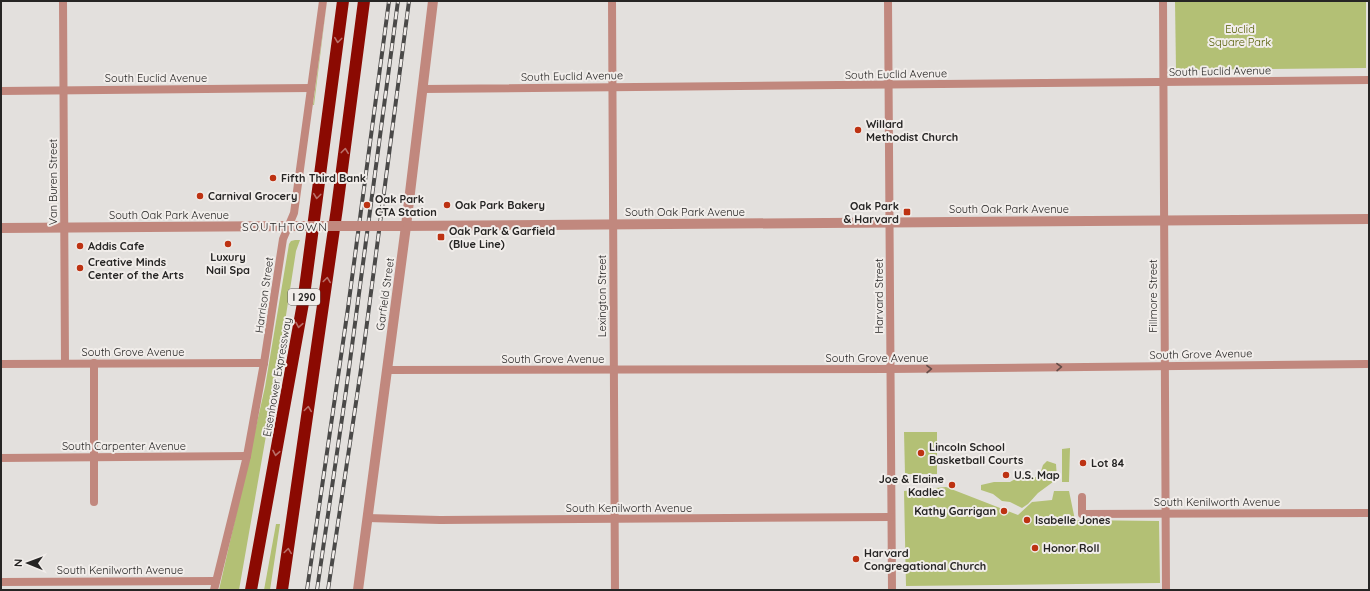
<svg xmlns="http://www.w3.org/2000/svg" width="1370" height="591" viewBox="0 0 1370 591" font-family="Quicksand,sans-serif">
<rect width="100%" height="100%" fill="#e3e0dd"/>
<g fill="#b3c075">
<polygon points="327,1 314,105 313,105"/>
<polygon points="1175,1 1366,1 1366,68 1176,70"/>
<polygon points="295,240 300,240 296,251 277,373 239,590 219,590 265,387 289,244 291,241"/>
<polygon points="904,432 937,432 937,474 905,474"/>
<polygon points="1070,448 1069,482 1062,482 1062,449"/>
<polygon points="1047,461 1056,464 1057,479 1038,493 1028,504 1022,508 1010,502 1002,501 993,494 981,490 981,485 994,482 1010,482 1017,478 1039,477 1043,465"/>
<polygon points="946,487 1018,515 1032,502 1052,500 1054,491 1069,491 1075,520 1159,521 1160,583 906,586 904,491"/>
<polygon points="276,524 280,524 270,590 264,590"/>
</g>
<g fill="none" stroke-linecap="round" stroke-linejoin="round">
<g stroke="#c1887e" stroke-width="8">
<polyline points="63,1 65,363"/>
<polyline points="612,1 615,590"/>
<polyline points="888,1 892,590"/>
<polyline points="1163,1 1166,590"/>
<polyline points="423,89 1369,80"/>
<polyline points="1,91 311,88"/>
<polyline points="1,364 264,363"/>
<polyline points="387,370 890,369 1367,364"/>
<polyline points="1,458 247,456"/>
<polyline points="1082,497 1082,514 1369,513"/>
<polyline points="94,502 94,363"/>
<polyline points="367,518 440,520 891,517"/>
<polyline points="1,582 216,581"/>
<polyline points="214,590 247,456 264,363 283,239 294,213 323,1"/>
</g>
<g stroke="#c1887e" stroke-width="10">
<polyline points="399,226 1369,219"/>
<polyline points="1,228 301,226"/>
<polyline points="358,590 406,226 433,1"/>
</g>
<g stroke="#8b0a02" stroke-width="12">
<polyline points="251,590 303,303 343,1"/>
<polyline points="282,590 337,208 364,1"/>
</g>
<g stroke="#4a4948" stroke-width="4">
<g id="rail">
<polyline points="307,590 348,308 389,1"/>
<polyline points="317,590 346,391 398,1"/>
<polyline points="328,590 361,369 409,1"/>
</g>
</g>
<use href="#rail" stroke="#f1edea" stroke-width="2.5" stroke-dasharray="8" stroke-linecap="butt"/>
<polyline stroke="#c1887e" stroke-width="10" points="301,226 399,226"/>
</g>
<defs><path id="oneway-chevron" d="M-2-3.5L2.5 0L-2 3.5" fill="none" stroke-width="1.6" stroke-linecap="round" stroke-linejoin="round"/></defs>
<g stroke="#b9706a">
<use href="#oneway-chevron" transform="translate(338 40) rotate(97)"/>
<use href="#oneway-chevron" transform="translate(345 151) rotate(-83)"/>
<use href="#oneway-chevron" transform="translate(317 196) rotate(97)"/>
<use href="#oneway-chevron" transform="translate(327 280) rotate(-82)"/>
<use href="#oneway-chevron" transform="translate(299 325) rotate(100)"/>
<use href="#oneway-chevron" transform="translate(308 409) rotate(-82)"/>
<use href="#oneway-chevron" transform="translate(276 453) rotate(100)"/>
<use href="#oneway-chevron" transform="translate(288 551) rotate(-82)"/>
</g>
<g stroke="#644d48">
<use href="#oneway-chevron" transform="translate(1059 367) rotate(-1)"/>
<use href="#oneway-chevron" transform="translate(929 369) rotate(-1)"/>
</g>
<g fill="#bd3212" stroke="#f1edea" stroke-width="1.5">
<circle cx="858" cy="130" r="4"/>
<circle cx="273" cy="178" r="4"/>
<circle cx="200" cy="196" r="4"/>
<circle cx="367" cy="205" r="4"/>
<circle cx="447" cy="205" r="4"/>
<rect x="903" y="208" width="8" height="8" rx="2"/>
<rect x="437" y="233" width="8" height="8" rx="2"/>
<circle cx="228" cy="244" r="4"/>
<circle cx="80" cy="246" r="4"/>
<circle cx="80" cy="268" r="4"/>
<circle cx="921" cy="453" r="4"/>
<circle cx="1083" cy="463" r="4"/>
<circle cx="1006" cy="475" r="4"/>
<circle cx="952" cy="485" r="4"/>
<circle cx="1004" cy="511" r="4"/>
<circle cx="1027" cy="520" r="4"/>
<circle cx="1035" cy="548" r="4"/>
<circle cx="856" cy="559" r="4"/>
</g>
<g text-anchor="middle" stroke-width="4" stroke-linejoin="round" paint-order="stroke">
<rect fill="#f1edea" stroke="#63615f" stroke-width="1" x="288" y="289" width="32" height="16" rx="3"/>
<g font-size="10" font-weight="bold" fill="#262524">
<text x="304" y="301">I 290</text>
</g>
<g font-size="11" fill="#525c00" stroke="#f1edea">
<text x="1240" y="33">Euclid<tspan x="1240" dy="13">Square Park</tspan></text>
</g>
<g font-size="11" fill="#262524" stroke="#f1edea">
<text transform="translate(1220 71) rotate(-1)" y="4">South Euclid Avenue</text>
<text transform="translate(896 74) rotate(-1)" y="4">South Euclid Avenue</text>
<text transform="translate(572 76) rotate(-1)" y="4">South Euclid Avenue</text>
<text x="156" y="82">South Euclid Avenue</text>
<text transform="translate(53 182) rotate(-90)" y="4">Van Buren Street</text>
<text x="1009" y="213">South Oak Park Avenue</text>
<text x="685" y="216">South Oak Park Avenue</text>
<text x="169" y="219">South Oak Park Avenue</text>
<text transform="translate(385 294) rotate(-82)" y="4">Garfield Street</text>
<text transform="translate(264 295) rotate(-82)" y="4">Harrison Street</text>
<text transform="translate(602 296) rotate(-90)" y="4">Lexington Street</text>
<text transform="translate(879 296) rotate(-90)" y="4">Harvard Street</text>
<text transform="translate(1153 296) rotate(-90)" y="4">Fillmore Street</text>
<text x="133" y="356">South Grove Avenue</text>
<text transform="translate(1201 354) rotate(-1)" y="4">South Grove Avenue</text>
<text x="877" y="362">South Grove Avenue</text>
<text x="553" y="363">South Grove Avenue</text>
<text transform="translate(277 377) rotate(-80)" y="4">Eisenhower Expressway</text>
<text x="124" y="450">South Carpenter Avenue</text>
<text x="1217" y="506">South Kenilworth Avenue</text>
<text x="629" y="512">South Kenilworth Avenue</text>
<text x="120" y="574">South Kenilworth Avenue</text>
</g>
<g font-size="11" font-weight="bold" fill="#262524" stroke="#f1edea" text-anchor="start">
<text x="866" y="128">Willard<tspan x="866" dy="13">Methodist Church</tspan></text>
<text x="281" y="182">Fifth Third Bank</text>
<text x="208" y="200">Carnival Grocery</text>
<text x="375" y="203">Oak Park<tspan x="375" dy="13">CTA Station</tspan></text>
<text x="455" y="209">Oak Park Bakery</text>
<text x="899" y="210" text-anchor="end">Oak Park<tspan x="899" dy="13">&amp; Harvard</tspan></text>
<text x="449" y="235">Oak Park &amp; Garfield<tspan x="449" dy="13">(Blue Line)</tspan></text>
<text x="88" y="250">Addis Cafe</text>
<text x="228" y="261" text-anchor="middle">Luxury<tspan x="228" dy="13">Nail Spa</tspan></text>
<text x="88" y="266">Creative Minds<tspan x="88" dy="13">Center of the Arts</tspan></text>
<text x="929" y="451">Lincoln School<tspan x="929" dy="13">Basketball Courts</tspan></text>
<text x="1091" y="467">Lot 84</text>
<text x="1014" y="479">U.S. Map</text>
<text x="944" y="483" text-anchor="end">Joe &amp; Elaine<tspan x="944" dy="13">Kadlec</tspan></text>
<text x="996" y="515" text-anchor="end">Kathy Garrigan</text>
<text x="1035" y="524">Isabelle Jones</text>
<text x="1043" y="552">Honor Roll</text>
<text x="864" y="557">Harvard<tspan x="864" dy="13">Congregational Church</tspan></text>
</g>
<g font-size="12" letter-spacing="1" fill="#262524" stroke="#f1edea">
<text x="285" y="231">SOUTHTOWN</text>
</g>
</g>
<rect width="1370" height="591" fill="none" stroke="#262524" stroke-width="4"/>
<g transform="translate(28 563) rotate(271)" stroke="#f1edea" stroke-width="3" paint-order="stroke">
<path d="M0-3L7 15L0 10L-7 15Z" fill="#262524"/>
<text y="-6" font-size="11" font-weight="bold" text-anchor="middle" fill="#262524">N</text>
</g>
</svg>
